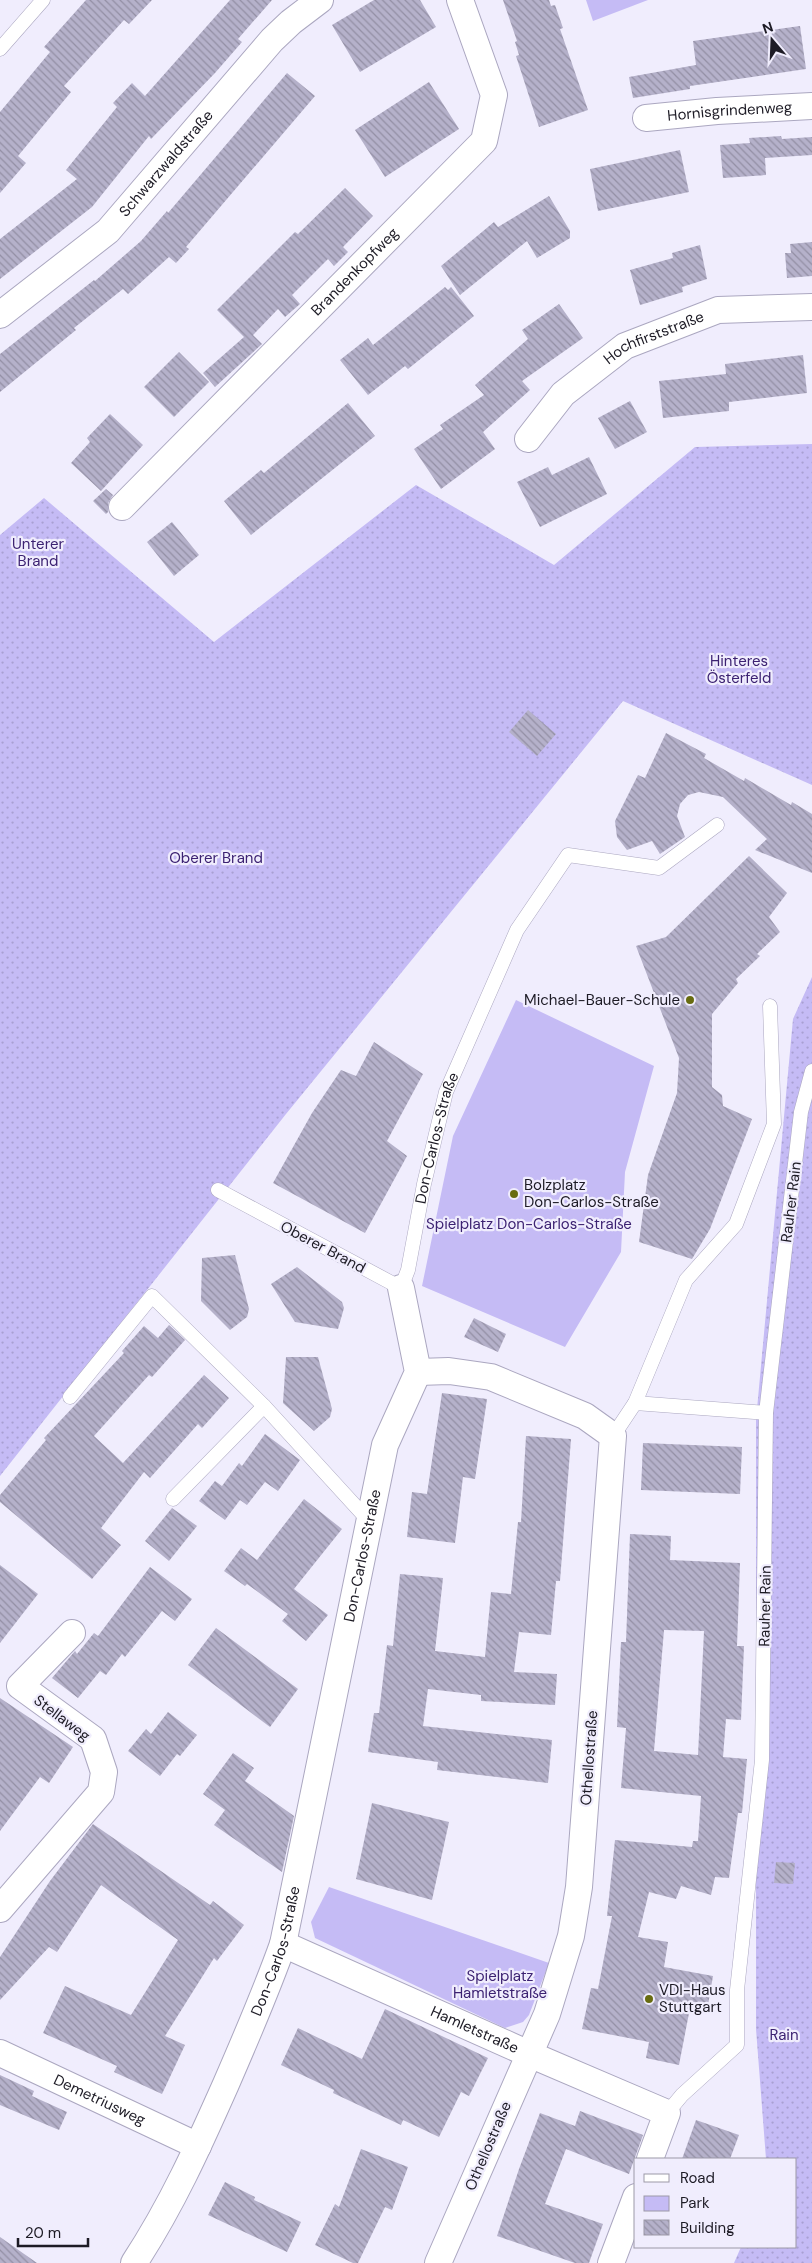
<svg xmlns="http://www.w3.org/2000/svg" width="812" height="2263" viewBox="0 0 812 2263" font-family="'DM Sans',sans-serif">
<defs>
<pattern id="grass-dots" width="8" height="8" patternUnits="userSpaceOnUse" patternTransform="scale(1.25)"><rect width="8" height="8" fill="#c5bbf5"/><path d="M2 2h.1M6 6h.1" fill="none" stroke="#a9a0d2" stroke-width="1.8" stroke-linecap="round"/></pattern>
<pattern id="building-back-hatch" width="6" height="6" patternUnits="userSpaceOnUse" patternTransform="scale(1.25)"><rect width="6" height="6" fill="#b5b1ca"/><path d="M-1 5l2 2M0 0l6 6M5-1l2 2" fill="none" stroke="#938fa4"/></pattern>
</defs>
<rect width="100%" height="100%" fill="#f0edfd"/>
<g fill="url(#grass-dots)">
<polygon points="812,444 812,785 623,701 286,1114 0,1476 0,535 44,498 214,642 416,485 554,565 695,447"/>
<polygon points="812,977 812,2263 734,2263 741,2247 796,2247 796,2159 766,2159 756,2029 756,1420 793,1019"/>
</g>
<g fill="#c5bbf5">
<polygon points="586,0 648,0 593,21"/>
<polygon points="516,1000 654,1066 625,1172 621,1252 565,1347 422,1286 453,1136"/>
<polygon points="329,1887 549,1963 529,2015 523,2022 505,2028 315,1938 311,1922"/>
</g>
<g fill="url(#building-back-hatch)" fill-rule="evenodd">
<polygon points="86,0 152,0 129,24 124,20 64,86 71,92 18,156 26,163 0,193 0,112 50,52 44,47"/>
<polygon points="230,0 272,0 238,39 242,42 215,73 151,139 149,136 92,207 0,279 0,239 77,179 66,170 117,107 113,103 132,83 145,96"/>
<polygon points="374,0 420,0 436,27 360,72 332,25"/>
<polygon points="503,0 549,0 551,6 555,5 563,28 560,29 588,110 539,127 516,56 519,55 515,42 517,41"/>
<polygon points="800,26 806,69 690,86 690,89 633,98 629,77 696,65 693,41"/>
<polygon points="287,73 315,96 186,247 189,249 176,263 169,257 128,294 123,289 74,328 76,330 0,392 0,354 94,280 95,281 141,241 167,211 168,213"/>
<polygon points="429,82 459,129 385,177 355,130"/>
<polygon points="781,136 782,139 812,137 812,155 765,158 766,175 723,178 720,145 750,143 749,138"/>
<polygon points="680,150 689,192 598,211 590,169"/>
<polygon points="345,188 373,216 343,247 348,252 334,266 328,259 292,295 300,304 285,317 278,309 253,335 262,344 215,387 203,373 244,337 217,310 295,232 298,234"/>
<polygon points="549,196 570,231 570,238 537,258 527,241 460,295 441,266 494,222 498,227"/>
<polygon points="812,242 812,276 787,278 785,253 791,253 790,244"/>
<polygon points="700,245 707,279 682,287 683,292 640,305 630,270 673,258 672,253"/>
<polygon points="445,287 448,290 451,287 474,316 408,369 405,366 368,395 340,360 368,338 373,345"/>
<polygon points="559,304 583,338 522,381 530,390 483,432 495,449 441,489 414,449 443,429 440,425 484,395 475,385 528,339 522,330"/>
<polygon points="179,352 209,382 174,417 144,387"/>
<polygon points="803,355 807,393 729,402 729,411 663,418 659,381 726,374 725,364"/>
<polygon points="630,401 647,432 615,449 598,418"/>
<polygon points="348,403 375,436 251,535 224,501 261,470 264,473"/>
<polygon points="110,414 143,445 101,491 71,463 90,442 87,438"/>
<polygon points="589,457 607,494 540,527 517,482 548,467 552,475"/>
<polygon points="106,489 113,495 108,503 108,512 106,514 93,501"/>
<polygon points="172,522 199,555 174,576 147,542"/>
<polygon points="528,710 556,734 537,756 509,732"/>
<polygon points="666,733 706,754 704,758 744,781 745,778 791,805 792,802 812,814 812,873 755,850 767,839 723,797 699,792 688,795 680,804 677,816 685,837 660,854 652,841 627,850 617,837 615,821 638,775 645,778"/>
<polygon points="749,856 787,893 769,917 780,932 757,954 760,956 736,979 738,983 712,1014 712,1087 722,1095 723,1106 752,1119 710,1229 692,1259 639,1242 648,1175 677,1093 679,1058 636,946 666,937"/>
<polygon points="374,1042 423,1074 387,1141 407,1156 365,1233 273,1183 312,1113 341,1070 356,1076"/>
<polygon points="235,1255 249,1309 247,1317 230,1330 201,1301 202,1258"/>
<polygon points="297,1267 342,1302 344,1308 338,1329 295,1322 271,1284"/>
<polygon points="474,1318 506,1334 498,1352 464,1337"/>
<polygon points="169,1325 185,1340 152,1377 149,1375 94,1436 123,1463 204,1375 229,1398 202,1428 198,1424 150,1478 144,1472 101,1528 121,1545 92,1579 0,1502 0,1495 46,1440 44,1438 124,1353 122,1351 144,1326 158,1338"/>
<polygon points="286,1357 318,1357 332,1409 330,1417 314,1431 283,1403"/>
<polygon points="442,1393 487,1399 475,1479 463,1477 455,1543 407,1537 412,1492 427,1494"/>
<polygon points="265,1434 300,1460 278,1491 265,1482 247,1505 240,1500 225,1520 199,1501 215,1481 222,1486 239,1463 242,1466"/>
<polygon points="526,1436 571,1439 560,1581 556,1581 551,1635 519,1632 514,1672 557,1674 555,1705 481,1701 481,1695 428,1689 423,1726 552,1740 548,1783 437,1770 438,1762 368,1752 374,1713 379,1713 387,1645 393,1646 400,1574 443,1578 435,1651 485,1657 491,1592 511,1594 518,1522 521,1522"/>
<polygon points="643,1443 742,1447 740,1494 641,1490"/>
<polygon points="304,1499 342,1529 294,1589 328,1615 306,1641 282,1621 288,1614 247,1584 245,1586 224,1571 241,1548 257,1560"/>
<polygon points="172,1508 197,1526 169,1561 145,1541"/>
<path d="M 630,1534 L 671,1536 L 670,1560 L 740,1563 L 737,1646 L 744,1646 L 741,1720 L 726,1719 L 723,1757 L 747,1759 L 742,1813 L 738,1813 L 729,1878 L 715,1877 L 711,1895 L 681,1886 L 676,1899 L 649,1892 L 638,1937 L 668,1942 L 664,1967 L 713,1976 L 707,2011 L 690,2008 L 679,2065 L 646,2058 L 649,2042 L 582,2029 L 591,1988 L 598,1989 L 612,1916 L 607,1916 L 615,1840 L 692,1847 L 693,1841 L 698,1841 L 701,1796 L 621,1788 L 626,1728 L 617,1727 L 618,1705 L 621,1642 L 626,1642 ZM 664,1630 L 704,1631 L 698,1755 L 654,1751 Z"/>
<polygon points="0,1565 38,1594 0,1643"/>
<polygon points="150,1567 192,1599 175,1621 162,1611 125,1657 122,1654 106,1675 100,1671 78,1698 52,1678 75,1651 77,1654 94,1633 98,1636"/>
<polygon points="216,1628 298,1689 270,1727 188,1665"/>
<polygon points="0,1698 73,1747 49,1783 40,1777 0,1831"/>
<polygon points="168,1712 197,1735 180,1756 177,1754 160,1776 128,1751 146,1729 151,1734"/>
<polygon points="233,1753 254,1768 245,1781 294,1816 282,1872 214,1825 225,1810 203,1794"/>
<polygon points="372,1803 449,1822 432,1900 356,1879"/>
<polygon points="93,1824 210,1905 213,1901 244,1925 217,1961 214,1958 165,2036 185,2045 162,2094 114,2072 117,2066 43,2033 65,1986 131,2015 178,1940 101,1885 57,1952 49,1947 0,2000 0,1957 50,1881"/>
<polygon points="776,1862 795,1863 793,1884 774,1883"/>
<polygon points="385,2009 488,2058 469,2096 461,2092 439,2137 403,2120 401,2125 333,2093 334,2090 281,2065 298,2028 362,2059"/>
<polygon points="0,2075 34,2091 32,2096 67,2112 59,2130 0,2105"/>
<polygon points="580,2111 643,2135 629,2174 566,2149 545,2204 603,2224 589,2263 575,2263 497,2236 519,2169 540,2113 575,2126"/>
<polygon points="696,2120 739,2135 730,2159 682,2159"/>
<polygon points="361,2149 408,2167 392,2210 385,2207 358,2263 353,2263 315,2245 335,2204 339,2207"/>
<polygon points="225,2182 255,2197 254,2200 301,2222 287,2252 208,2215"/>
<polygon points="0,2237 37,2263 0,2263"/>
</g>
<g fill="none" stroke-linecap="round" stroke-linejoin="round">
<g stroke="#aba7c0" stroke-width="15">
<g id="lane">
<polyline points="0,49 43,0"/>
<path id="s1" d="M 218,1190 L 401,1288 L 408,1270 L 424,1184 L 446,1092 L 517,930 L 568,855 L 659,868 L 717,825"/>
<polyline points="70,1397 152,1296 264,1406 370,1522"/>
<polyline points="635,1403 766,1413"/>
<polyline points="613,1436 635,1403 686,1280 736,1224 774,1124 770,1006"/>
<polyline points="173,1499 264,1406"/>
<polyline points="667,2113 682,2095 737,2045 737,1990 762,1760 766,1413 801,1112 812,1071"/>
</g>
</g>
<g stroke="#aba7c0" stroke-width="28">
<g id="street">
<path id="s2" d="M 646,118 L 717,111 L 812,106"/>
<path id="s3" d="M 0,315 L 108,231 L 272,40 L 291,22 L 320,0"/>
<path id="s4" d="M 528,439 L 563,394 L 625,346 L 718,310 L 812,307"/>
<path id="s5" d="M 122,507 L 484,141 L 494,95 L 460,0"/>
<polyline points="418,1372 449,1371 491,1377 585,1416 613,1436 579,1887 571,1936 547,2014 438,2263"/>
<polyline points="0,1909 101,1792 104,1772 93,1739 20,1686 72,1633"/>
<path id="s6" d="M 283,1944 L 529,2054 L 667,2113 L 650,2159"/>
<path id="s7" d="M 0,2053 L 198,2146"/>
<path id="s8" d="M 134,2263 C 172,2205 198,2147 226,2084 C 246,2038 266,1992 283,1944 L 385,1445 L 418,1372 L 401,1288"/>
<polyline points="611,2263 636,2197"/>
</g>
</g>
<use href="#lane" stroke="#fff" stroke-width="14"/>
<use href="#street" stroke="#fff" stroke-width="26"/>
</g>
<g fill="#686c10" stroke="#f0edfd" stroke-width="2">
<circle cx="690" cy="1000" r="5"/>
<circle cx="514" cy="1194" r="5"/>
<circle cx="649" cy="1999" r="5"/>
</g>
<g text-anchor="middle" stroke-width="4.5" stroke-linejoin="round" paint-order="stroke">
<g font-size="15" fill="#1d1b25" stroke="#f0edfd">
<text dy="5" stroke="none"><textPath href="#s2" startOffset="84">Hornisgrindenweg</textPath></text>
<text dy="5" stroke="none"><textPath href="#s3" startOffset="226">Schwarzwaldstraße</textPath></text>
<text dy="5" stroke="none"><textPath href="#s5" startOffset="331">Brandenkopfweg</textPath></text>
<text dy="5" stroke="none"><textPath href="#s4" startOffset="165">Hochfirststraße</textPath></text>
<text dy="5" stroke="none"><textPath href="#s1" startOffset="362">Don-Carlos-Straße</textPath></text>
<text transform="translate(791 1202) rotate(-83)" y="5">Rauher Rain</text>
<text transform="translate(323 1247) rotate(28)" y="5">Oberer Brand</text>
<text dy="5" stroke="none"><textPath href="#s8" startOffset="749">Don-Carlos-Straße</textPath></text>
<text transform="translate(765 1606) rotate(-89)" y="5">Rauher Rain</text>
<text transform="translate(62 1718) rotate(37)" y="5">Stellaweg</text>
<text transform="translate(589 1758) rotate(-86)" y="5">Othellostraße</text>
<text dy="5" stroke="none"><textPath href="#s8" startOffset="344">Don-Carlos-Straße</textPath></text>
<text dy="5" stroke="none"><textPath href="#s6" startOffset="210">Hamletstraße</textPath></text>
<text dy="5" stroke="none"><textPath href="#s7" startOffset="110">Demetriusweg</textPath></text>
<text transform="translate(488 2146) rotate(-67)" y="5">Othellostraße</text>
</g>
<g font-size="15" fill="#3c2272" stroke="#f0edfd">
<text x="38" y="549">Unterer<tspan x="38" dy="17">Brand</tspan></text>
<text x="739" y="666">Hinteres<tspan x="739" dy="17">Österfeld</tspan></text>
<text x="216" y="863">Oberer Brand</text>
<text x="529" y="1229">Spielplatz Don-Carlos-Straße</text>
<text x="500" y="1981">Spielplatz<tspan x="500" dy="17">Hamletstraße</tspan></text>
<text x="784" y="2040">Rain</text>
</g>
<g font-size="15" fill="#1d1b25" stroke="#f0edfd" text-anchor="start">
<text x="680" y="1005" text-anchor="end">Michael-Bauer-Schule</text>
<text x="524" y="1190">Bolzplatz<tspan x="524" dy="17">Don-Carlos-Straße</tspan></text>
<text x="659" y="1995">VDI-Haus<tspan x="659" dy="17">Stuttgart</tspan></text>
</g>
</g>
<rect x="634" y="2158" width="162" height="90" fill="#f0edfd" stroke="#9c99a7"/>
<rect x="644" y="2174" width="25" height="8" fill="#ffffff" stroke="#9c99a7"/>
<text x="680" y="2183" font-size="15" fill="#1d1b25">Road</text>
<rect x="644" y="2196" width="25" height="15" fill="#c5bbf5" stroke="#9c99a7"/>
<text x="680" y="2208" font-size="15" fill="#1d1b25">Park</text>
<rect x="644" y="2220" width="25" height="15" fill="url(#building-back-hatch)" stroke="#9c99a7"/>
<text x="680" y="2233" font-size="15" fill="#1d1b25">Building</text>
<g transform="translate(772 40) rotate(341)" stroke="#f0edfd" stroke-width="4" paint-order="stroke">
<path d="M0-4L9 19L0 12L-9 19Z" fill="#1d1b25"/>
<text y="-8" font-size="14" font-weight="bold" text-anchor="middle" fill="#1d1b25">N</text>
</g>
<path d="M18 2238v8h70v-8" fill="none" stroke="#1d1b25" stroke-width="2.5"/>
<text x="25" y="2238" font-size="15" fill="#1d1b25" stroke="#f0edfd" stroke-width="4" paint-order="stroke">20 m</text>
</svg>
